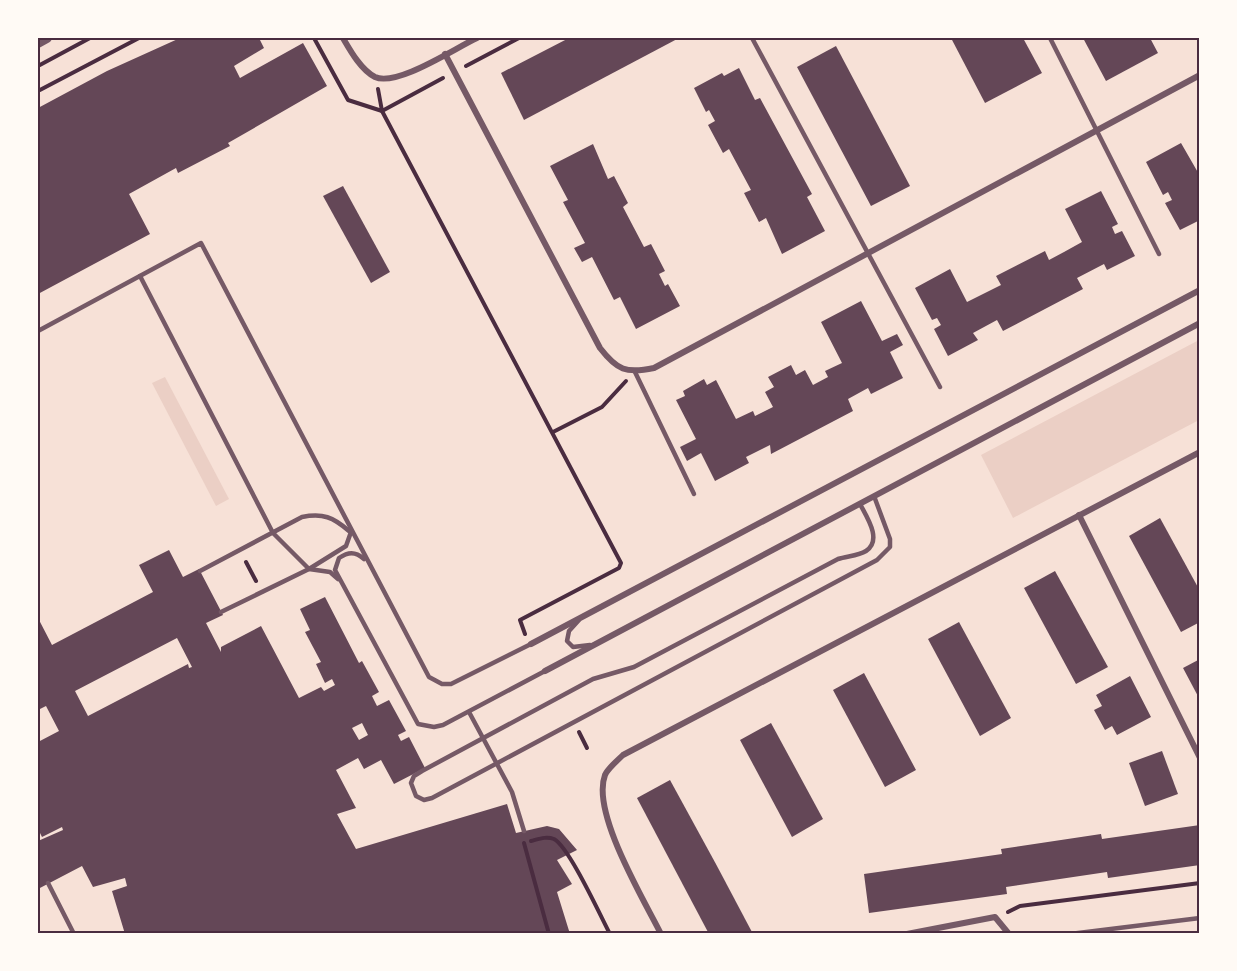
<svg xmlns="http://www.w3.org/2000/svg" width="1237" height="971" viewBox="0 0 1237 971" font-family="Rubik,sans-serif">
<rect width="100%" height="100%" fill="#f7e1d7"/>
<g fill="#ebcfc5">
<polygon points="1199,340 1199,420 1013,518 981,455"/>
<polygon points="165,377 229,499 216,506 152,383"/>
</g>
<g fill="#644757" fill-rule="evenodd">
<polygon points="180,38 259,38 264,48 234,66 240,78 303,43 327,86 228,143 230,146 178,173 176,168 129,194 150,234 38,294 38,108 107,71"/>
<polygon points="569,38 679,38 524,120 501,73"/>
<polygon points="951,38 1023,38 1042,73 985,103"/>
<polygon points="1083,38 1150,38 1158,53 1106,81"/>
<polygon points="836,46 910,186 871,206 797,67"/>
<polygon points="739,68 755,100 760,98 812,194 807,197 825,231 782,254 766,218 759,222 744,193 751,190 729,149 723,153 708,125 715,121 709,110 706,112 694,88 722,73 724,76"/>
<polygon points="1181,143 1200,176 1200,220 1180,230 1165,203 1172,200 1168,192 1163,195 1146,162"/>
<polygon points="593,144 608,179 614,176 628,203 623,207 644,247 651,244 665,271 659,274 665,286 668,284 680,306 636,329 620,297 614,300 592,257 582,262 574,248 585,243 563,202 568,200 550,166"/>
<polygon points="343,186 390,272 371,283 323,196"/>
<polygon points="1101,191 1118,224 1112,227 1115,234 1122,231 1135,256 1107,270 1104,264 1077,278 1083,289 1003,331 997,320 973,333 978,340 948,356 934,329 941,325 937,318 932,320 915,288 950,269 967,302 1001,285 996,276 1045,251 1049,260 1064,252 1082,242 1065,209"/>
<polygon points="861,301 882,341 897,334 903,345 890,352 903,378 871,394 868,388 848,399 853,411 771,454 770,445 746,457 749,463 715,481 701,453 687,461 680,447 696,439 676,400 685,396 683,391 704,379 707,385 716,380 736,419 753,411 755,416 773,407 765,392 774,387 768,377 791,365 796,375 805,370 813,385 828,377 825,371 842,363 821,322"/>
<polygon points="1160,518 1200,591 1200,622 1181,632 1129,536"/>
<path d="M 169,550 L 183,577 L 199,569 L 223,615 L 206,623 L 221,652 L 221,647 L 261,626 L 299,698 L 321,687 L 324,691 L 335,685 L 332,679 L 325,683 L 316,664 L 321,662 L 305,632 L 310,630 L 300,609 L 325,597 L 359,663 L 362,661 L 379,692 L 372,696 L 377,706 L 389,700 L 406,731 L 398,735 L 401,741 L 409,737 L 425,768 L 394,784 L 381,760 L 364,769 L 358,758 L 336,770 L 356,808 L 337,814 L 356,849 L 507,804 L 516,833 L 547,826 L 559,829 L 577,850 L 557,860 L 572,884 L 557,892 L 570,934 L 125,934 L 112,891 L 127,886 L 125,878 L 93,887 L 82,866 L 38,889 L 38,841 L 63,830 L 62,827 L 42,837 L 38,829 L 38,809 L 40,807 L 38,802 L 38,742 L 59,731 L 46,706 L 38,710 L 38,618 L 52,645 L 153,592 L 139,565 ZM 177,638 L 192,667 L 189,668 L 188,664 L 88,716 L 75,691 ZM 362,723 L 368,735 L 359,740 L 352,728 Z"/>
<polygon points="1055,571 1108,667 1076,684 1024,588"/>
<polygon points="959,622 1011,718 980,736 928,639"/>
<polygon points="1200,659 1200,700 1183,668"/>
<polygon points="864,673 916,770 885,787 833,690"/>
<polygon points="1130,676 1151,717 1117,735 1112,726 1105,730 1094,710 1102,706 1096,695"/>
<polygon points="771,723 823,819 792,837 740,740"/>
<polygon points="1162,751 1178,794 1145,806 1129,763"/>
<polygon points="670,780 717,866 753,934 709,934 637,798"/>
<polygon points="1200,825 1200,865 1108,878 1107,872 1006,887 1007,894 869,913 864,874 1002,854 1001,849 1101,834 1102,839"/>
</g>
<g fill="none" stroke-linecap="round" stroke-linejoin="round">
<g stroke="#4a2c40" stroke-width="4">
<polyline points="314,38 348,100 382,111 443,78"/>
<polyline points="38,66 90,38"/>
<polyline points="466,66 519,38"/>
<polyline points="378,89 382,111 621,563 619,568 520,620 525,634"/>
<polyline points="38,91 139,38"/>
<polyline points="553,432 602,407 626,381"/>
<polyline points="246,562 256,581"/>
<polyline points="579,732 587,748"/>
<path d="M 531,841 C 539,839 546,836 554,839 C 569,847 600,915 610,934"/>
<polyline points="524,843 549,934"/>
<polyline points="1008,912 1020,906 1200,883"/>
</g>
<g stroke="#755966" stroke-width="4.5">
<polyline points="752,38 940,387"/>
<polyline points="1050,38 1159,254"/>
<polyline points="140,276 273,533 309,569 330,572 338,579"/>
<polyline points="38,331 201,243 429,677 442,684 451,684 531,644"/>
<polyline points="635,372 694,494"/>
<path d="M 860,504 C 866,516 883,540 866,551 C 858,556 847,556 838,559 L 634,667 L 593,679 L 422,771 L 414,776 L 411,783 L 416,796 L 424,800 L 432,798 L 877,560 L 890,547 L 890,539 L 874,496"/>
<path d="M 364,559 C 355,551 348,552 339,558 L 335,570 L 418,724 L 434,727 L 443,725 L 545,671"/>
<path d="M 200,571 L 302,517 C 323,513 333,517 349,531"/>
<polyline points="221,612 309,569 346,546 351,532"/>
<polyline points="579,620 569,631 567,641 573,647 590,645"/>
<polyline points="469,712 512,792 524,831"/>
<polyline points="48,883 74,934"/>
<polyline points="1070,934 1200,918"/>
</g>
<g stroke="#755966" stroke-width="6">
<path d="M 343,38 C 350,50 361,70 375,77 C 397,87 455,48 477,38"/>
<path d="M 445,54 L 600,348 C 617,370 626,374 654,368 L 1200,75"/>
<polyline points="1079,515 1200,758"/>
<polyline points="531,644 1200,290"/>
<polyline points="545,671 1200,323"/>
<path d="M 661,934 C 643,898 591,812 605,775 C 608,768 618,760 623,755 L 1200,452"/>
<polyline points="907,934 995,917 1009,934"/>
</g>
<polyline stroke="#755966" stroke-width="10" points="38,43 47,38"/>
</g>
<rect width="1237" height="971" fill="none" stroke="#fffaf5" stroke-width="78"/>
<rect x="39" y="39" width="1159" height="893" fill="none" stroke="#4a2c40" stroke-width="2"/>
</svg>
